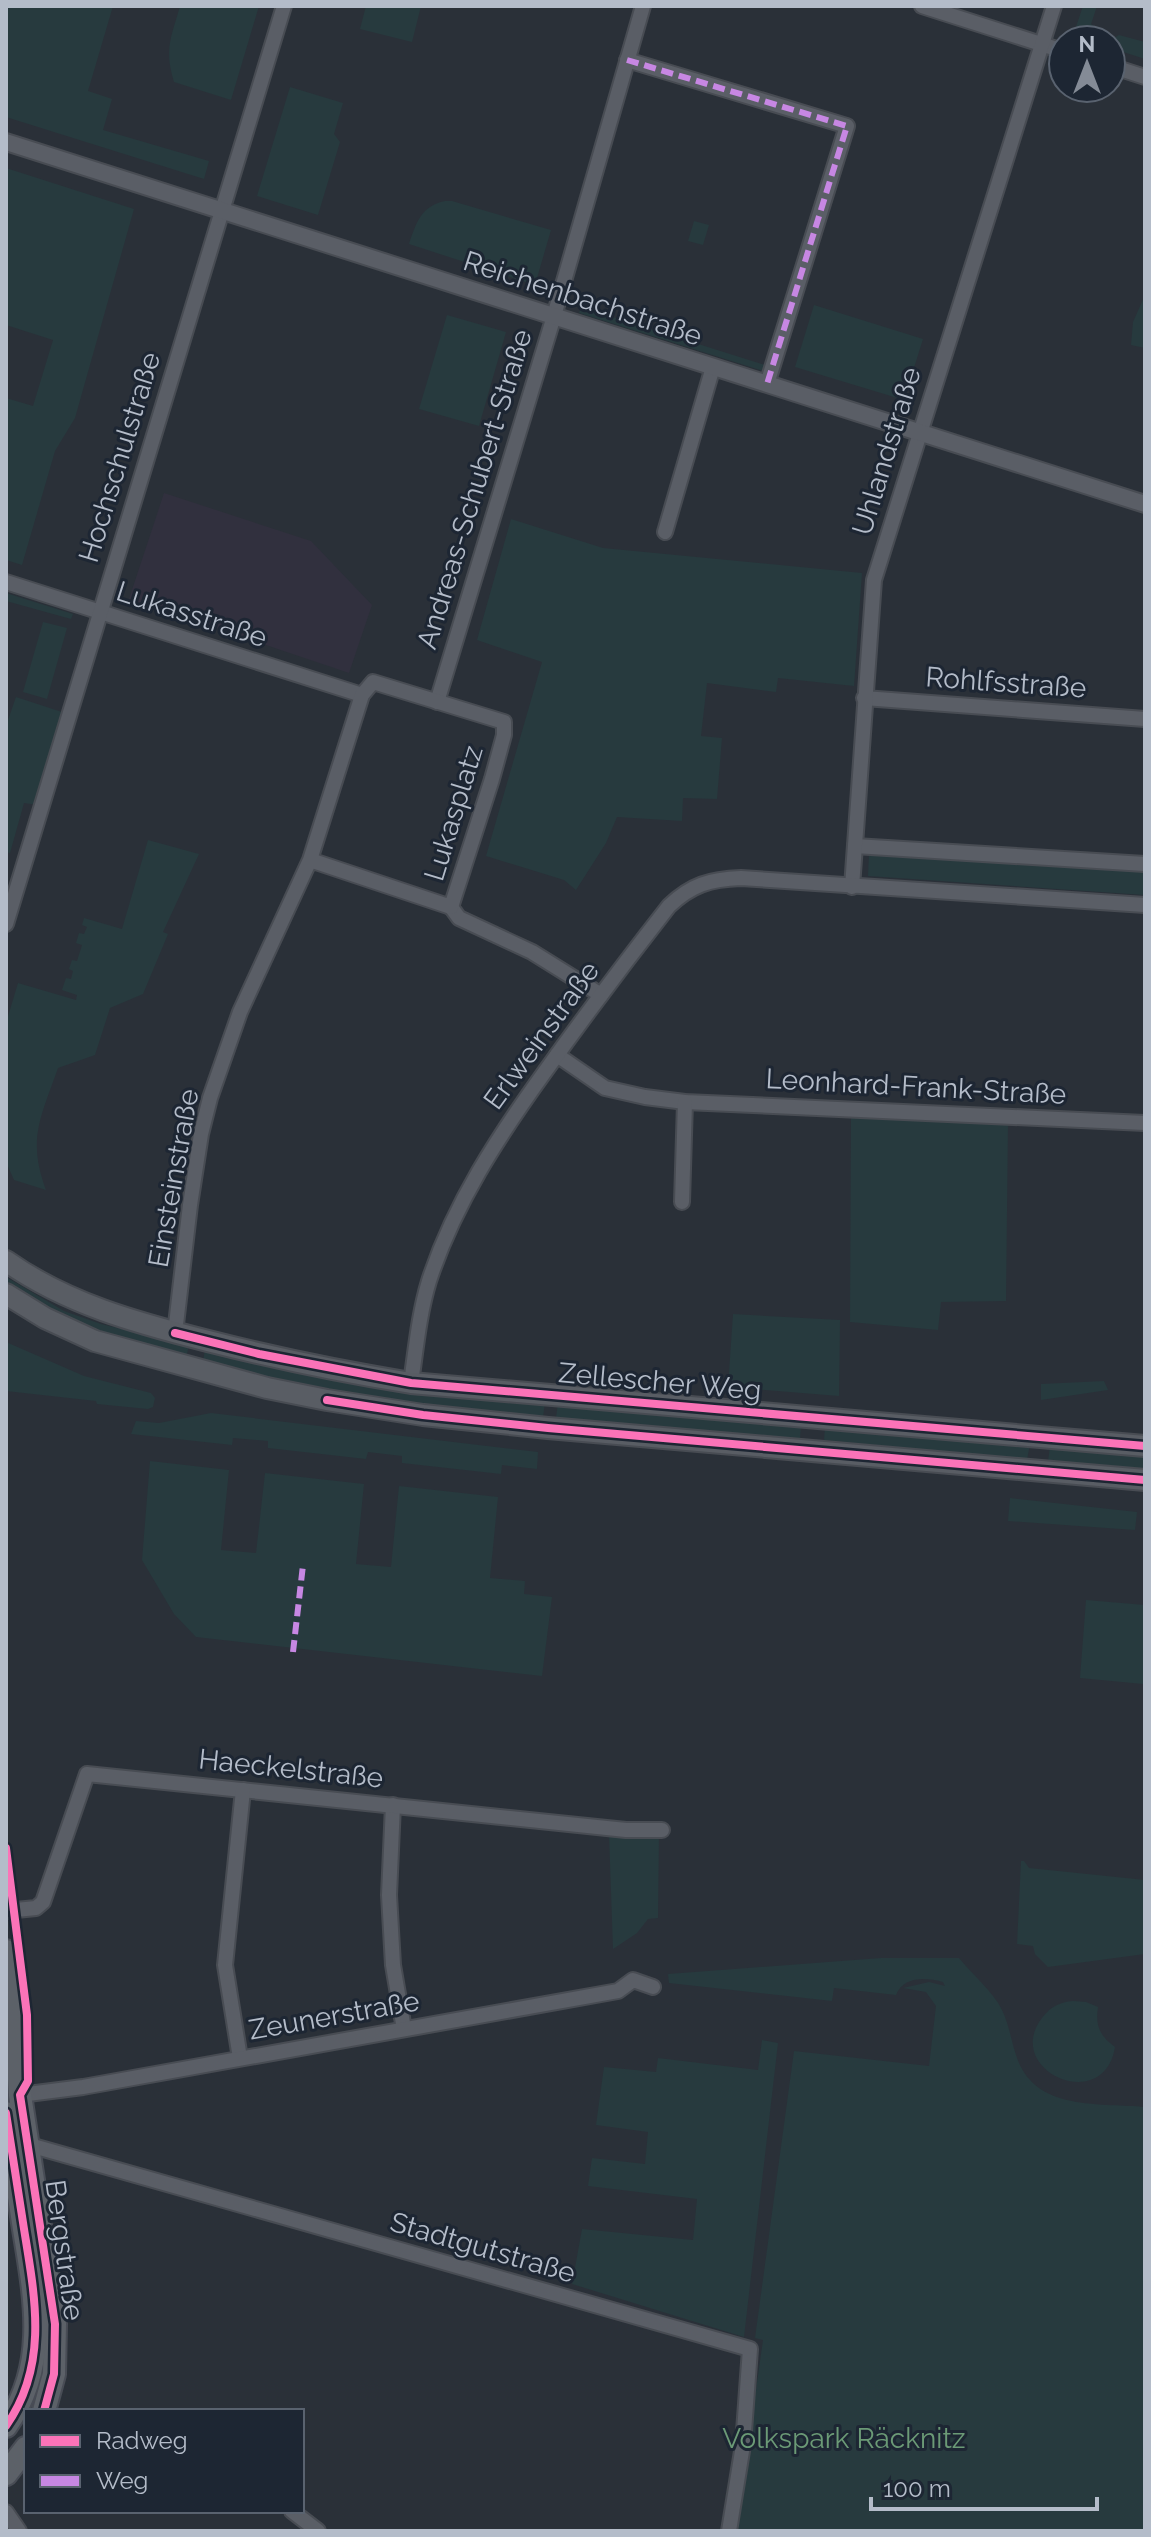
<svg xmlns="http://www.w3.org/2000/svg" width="1151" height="2537" viewBox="0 0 1151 2537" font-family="Raleway,sans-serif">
<rect width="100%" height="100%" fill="#2a3038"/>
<polygon fill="#31303e" points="164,493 311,541 372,605 349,673 129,599"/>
<g fill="#273a3e">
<polygon points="8,6 113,6 88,91 112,99 103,130 209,161 204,179 6,117 6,17"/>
<path d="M 180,6 L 259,6 L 231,100 L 174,82 C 164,49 171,38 180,6 Z"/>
<polygon points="366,6 421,6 412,42 360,29"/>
<polygon points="1083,6 1097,6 1091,24 1099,31 1098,40 1073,36"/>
<polygon points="1119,35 1145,42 1145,59 1111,48 1111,40"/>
<polygon points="290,87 343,103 334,134 340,142 318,215 257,196"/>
<polygon points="6,168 134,209 75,418 55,451 22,565 6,560 6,398 33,406 53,340 6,325"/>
<path d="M 445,201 L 452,201 L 551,230 L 535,285 L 409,244 C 416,223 421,206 445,201 Z"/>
<polygon points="694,221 709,225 703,245 688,241"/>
<polygon points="1145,295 1145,348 1131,345 1133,322"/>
<polygon points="814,305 923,339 904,400 795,367"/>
<polygon points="581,307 768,366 766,372 579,313"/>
<polygon points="447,315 506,332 479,426 419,409"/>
<polygon points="511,519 603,548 862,573 854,686 778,678 776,692 707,683 701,736 722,738 717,799 683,798 682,821 617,817 606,843 576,890 564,880 486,856 542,662 477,640"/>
<polygon points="6,593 73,614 71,619 6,601"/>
<polygon points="43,622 67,628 47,699 23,692"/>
<polygon points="16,697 65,713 38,805 24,803 10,853 6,852 6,726"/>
<path d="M 148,840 L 199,854 L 163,932 L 168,934 L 143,994 L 110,1008 L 95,1055 L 58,1068 C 41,1117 27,1139 46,1190 L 14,1180 L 6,1162 L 6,1023 L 18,983 L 76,1000 L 77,995 L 62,990 L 66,978 L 71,979 L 73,971 L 69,969 L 72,960 L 77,961 L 82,945 L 76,943 L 79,933 L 84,934 L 87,927 L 82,925 L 84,918 L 122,929 Z"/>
<polygon points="869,854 1145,870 1145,895 868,876"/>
<polygon points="851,1117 1008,1123 1006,1301 941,1302 938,1330 850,1322"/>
<polygon points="6,1277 64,1311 101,1324 189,1345 186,1358 82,1325 6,1284"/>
<polygon points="733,1314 840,1320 839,1396 728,1387"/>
<polygon points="6,1342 84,1376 151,1393 155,1398 153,1407 148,1409 97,1404 96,1401 6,1391"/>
<polygon points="205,1349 545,1402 543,1417 436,1408 318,1389 203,1362"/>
<polygon points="1104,1381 1108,1390 1041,1400 1041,1384"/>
<polygon points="558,1403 801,1424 800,1439 556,1418"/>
<polygon points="211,1413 538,1452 537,1469 502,1465 501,1474 402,1463 402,1456 368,1452 366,1459 268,1448 268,1441 233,1438 232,1445 131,1434 136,1421 159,1423"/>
<polygon points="825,1427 1030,1444 1027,1460 824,1440"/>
<polygon points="1050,1446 1145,1455 1145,1470 1048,1462"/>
<polygon points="150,1461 229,1470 221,1550 256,1553 265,1473 364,1484 356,1564 391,1567 399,1486 498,1497 490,1578 525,1581 524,1594 552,1597 542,1676 196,1637 174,1614 142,1560"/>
<polygon points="1010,1498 1137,1512 1135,1530 1008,1521"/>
<polygon points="1086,1600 1145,1605 1145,1675 1143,1684 1080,1678"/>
<polygon points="609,1833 659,1833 658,1918 648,1919 637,1933 613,1949"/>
<polygon points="1021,1861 1024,1861 1029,1868 1145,1880 1145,1954 1048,1967 1035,1954 1033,1946 1017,1944"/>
<path d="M 881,1958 L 959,1958 C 973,1975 994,1993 1002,2010 C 1011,2028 1012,2051 1022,2069 C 1045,2110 1103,2103 1145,2107 L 1145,2531 L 736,2531 L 763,2340 L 755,2338 L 794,2051 L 929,2066 L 936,2006 L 926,1992 L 903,1988 L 929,1982 L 945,1986 L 943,1982 C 926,1977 903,1976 896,1995 L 834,1988 L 832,2001 L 669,1983 L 668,1974 Z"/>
<path d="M 1073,2001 L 1086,2002 L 1098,2007 C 1095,2026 1100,2036 1115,2047 C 1104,2116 1002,2070 1042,2018 C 1050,2007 1060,2002 1073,2001 Z"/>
<polygon points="762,2040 778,2043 744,2337 572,2284 582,2229 693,2240 697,2199 588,2186 592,2158 645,2164 648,2132 596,2125 604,2067 656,2072 658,2058 758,2070"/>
</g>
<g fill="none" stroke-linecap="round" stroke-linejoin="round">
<g stroke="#484c53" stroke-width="18">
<g id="minor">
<polyline points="922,6 1063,51"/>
<polyline points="627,60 847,126 767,384"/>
<polyline points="1111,66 1145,77"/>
<polyline points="665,532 713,367"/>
<polyline points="6,582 362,695"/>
<polyline points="864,698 1145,719"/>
<polyline points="437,702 554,316 643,6"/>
<polyline points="855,846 1145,864"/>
<polyline points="852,887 874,580 1054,6"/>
<polyline points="451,907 459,918 532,952 601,995"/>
<polyline points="6,924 284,6"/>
<polyline points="557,1055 605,1088 645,1097 685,1102 1145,1123"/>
<polyline points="682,1202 685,1102"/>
<polyline points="175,1333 190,1205 201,1134 210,1098 240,1012 310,860 362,695 373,682 504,722 504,735 492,779 451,907 310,860"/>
<path d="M 411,1383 C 416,1348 419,1314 429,1281 C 454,1204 498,1137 544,1073 C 584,1017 626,961 669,906 C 691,885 710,879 741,878 L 1145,905"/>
<polyline points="393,1805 389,1895 393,1965 404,2029"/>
<polyline points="6,1911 36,1908 43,1902 87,1774 626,1830 662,1830"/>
<polyline points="240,2058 225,1965 243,1790"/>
<polyline points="20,2095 83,2087 618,1991 633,1980 653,1987"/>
<polyline points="26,2144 750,2349 743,2445 729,2531"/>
<polyline points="292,2511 318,2531"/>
<polyline points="6,2512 19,2531"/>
</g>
</g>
<g stroke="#484c53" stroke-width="20">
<polyline id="tertiary" points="6,142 1145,504"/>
</g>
<g stroke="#484c53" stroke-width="24">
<g id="secondary">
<path d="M 6,1261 C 67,1304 137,1323 208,1341 C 275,1358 343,1372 411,1383 L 1145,1446"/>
<polyline points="6,1294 45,1318 95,1341 267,1388 327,1400 423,1415 548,1428 1145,1480"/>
</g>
</g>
<g stroke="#484c55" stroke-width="26">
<g id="primary">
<polyline points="6,1951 14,2003 20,2095 55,2324 54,2374 44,2411"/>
<path d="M 6,2113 C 12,2152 18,2191 24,2229 C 35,2297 49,2365 6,2426"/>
<polyline points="6,2474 26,2448"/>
</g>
</g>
<use href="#minor" stroke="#5a5e66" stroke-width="14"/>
<use href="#tertiary" stroke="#5a5e66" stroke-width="16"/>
<use href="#secondary" stroke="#595d64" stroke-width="20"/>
<use href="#primary" stroke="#5c6168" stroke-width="22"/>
<g stroke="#c787e3" stroke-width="6" stroke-dasharray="12 6" stroke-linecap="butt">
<polyline points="627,60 847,126 767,384"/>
<polyline points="293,1652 303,1565"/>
</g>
<g stroke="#1d2633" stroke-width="13">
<g id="cycleway">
<polyline points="175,1333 259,1354 411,1383 1145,1446"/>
<polyline points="327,1400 423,1415 548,1428 1145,1480"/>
<polyline points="6,1848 27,2015 28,2081 20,2095 55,2324 54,2374 44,2411"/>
<path d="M 6,2113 C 12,2152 18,2191 24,2229 C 35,2297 49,2365 6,2426"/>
</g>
</g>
<use href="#cycleway" stroke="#fb73b8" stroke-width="8"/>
</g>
<g text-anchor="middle" stroke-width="6" stroke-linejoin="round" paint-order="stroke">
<g font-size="28" fill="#b4bcc9" stroke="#1d2633">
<text transform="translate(583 298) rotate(18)" y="10">Reichenbachstraße</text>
<text transform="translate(886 451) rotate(-73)" y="10">Uhlandstraße</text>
<text transform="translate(119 457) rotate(-73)" y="10">Hochschulstraße</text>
<text transform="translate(474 489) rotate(-73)" y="10">Andreas-Schubert-Straße</text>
<text transform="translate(192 614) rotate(18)" y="10">Lukasstraße</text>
<text transform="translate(1006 682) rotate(4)" y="10">Rohlfsstraße</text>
<text transform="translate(453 813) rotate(-73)" y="10">Lukasplatz</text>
<text transform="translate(541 1035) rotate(-54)" y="10">Erlweinstraße</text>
<text transform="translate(916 1086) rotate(3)" y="10">Leonhard-Frank-Straße</text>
<text transform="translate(173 1178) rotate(-80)" y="10">Einsteinstraße</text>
<text transform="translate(660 1381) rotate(5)" y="10">Zellescher Weg</text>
<text transform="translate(291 1768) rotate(6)" y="10">Haeckelstraße</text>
<text transform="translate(334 2015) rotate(-10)" y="10">Zeunerstraße</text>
<text transform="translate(483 2247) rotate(16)" y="10">Stadtgutstraße</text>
<text transform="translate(65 2250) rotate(82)" y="10">Bergstraße</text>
</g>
<g font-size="28" fill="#6b9a76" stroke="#1d2633">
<text x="844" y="2448">Volkspark Räcknitz</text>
</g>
</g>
<rect width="1151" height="2537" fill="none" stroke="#b4bcc9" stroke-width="16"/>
<rect x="24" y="2409" width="280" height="104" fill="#1d2633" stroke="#59626f" stroke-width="2"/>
<rect x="40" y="2435" width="40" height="12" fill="#fb73b8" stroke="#59626f" stroke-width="2"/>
<text x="96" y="2449" font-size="24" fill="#b4bcc9">Radweg</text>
<rect x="40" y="2475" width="40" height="12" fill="#c787e3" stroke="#59626f" stroke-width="2"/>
<text x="96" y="2489" font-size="24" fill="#b4bcc9">Weg</text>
<g transform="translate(1087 64)"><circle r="38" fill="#1d2633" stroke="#59626f" stroke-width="2"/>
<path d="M0-6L14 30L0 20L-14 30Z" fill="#848b96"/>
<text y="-12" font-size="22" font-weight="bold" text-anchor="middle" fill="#b4bcc9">N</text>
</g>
<path d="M871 2497v12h226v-12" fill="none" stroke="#b4bcc9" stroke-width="4"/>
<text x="883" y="2497" font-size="24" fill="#b4bcc9" stroke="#1d2633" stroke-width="6" paint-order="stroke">100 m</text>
</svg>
